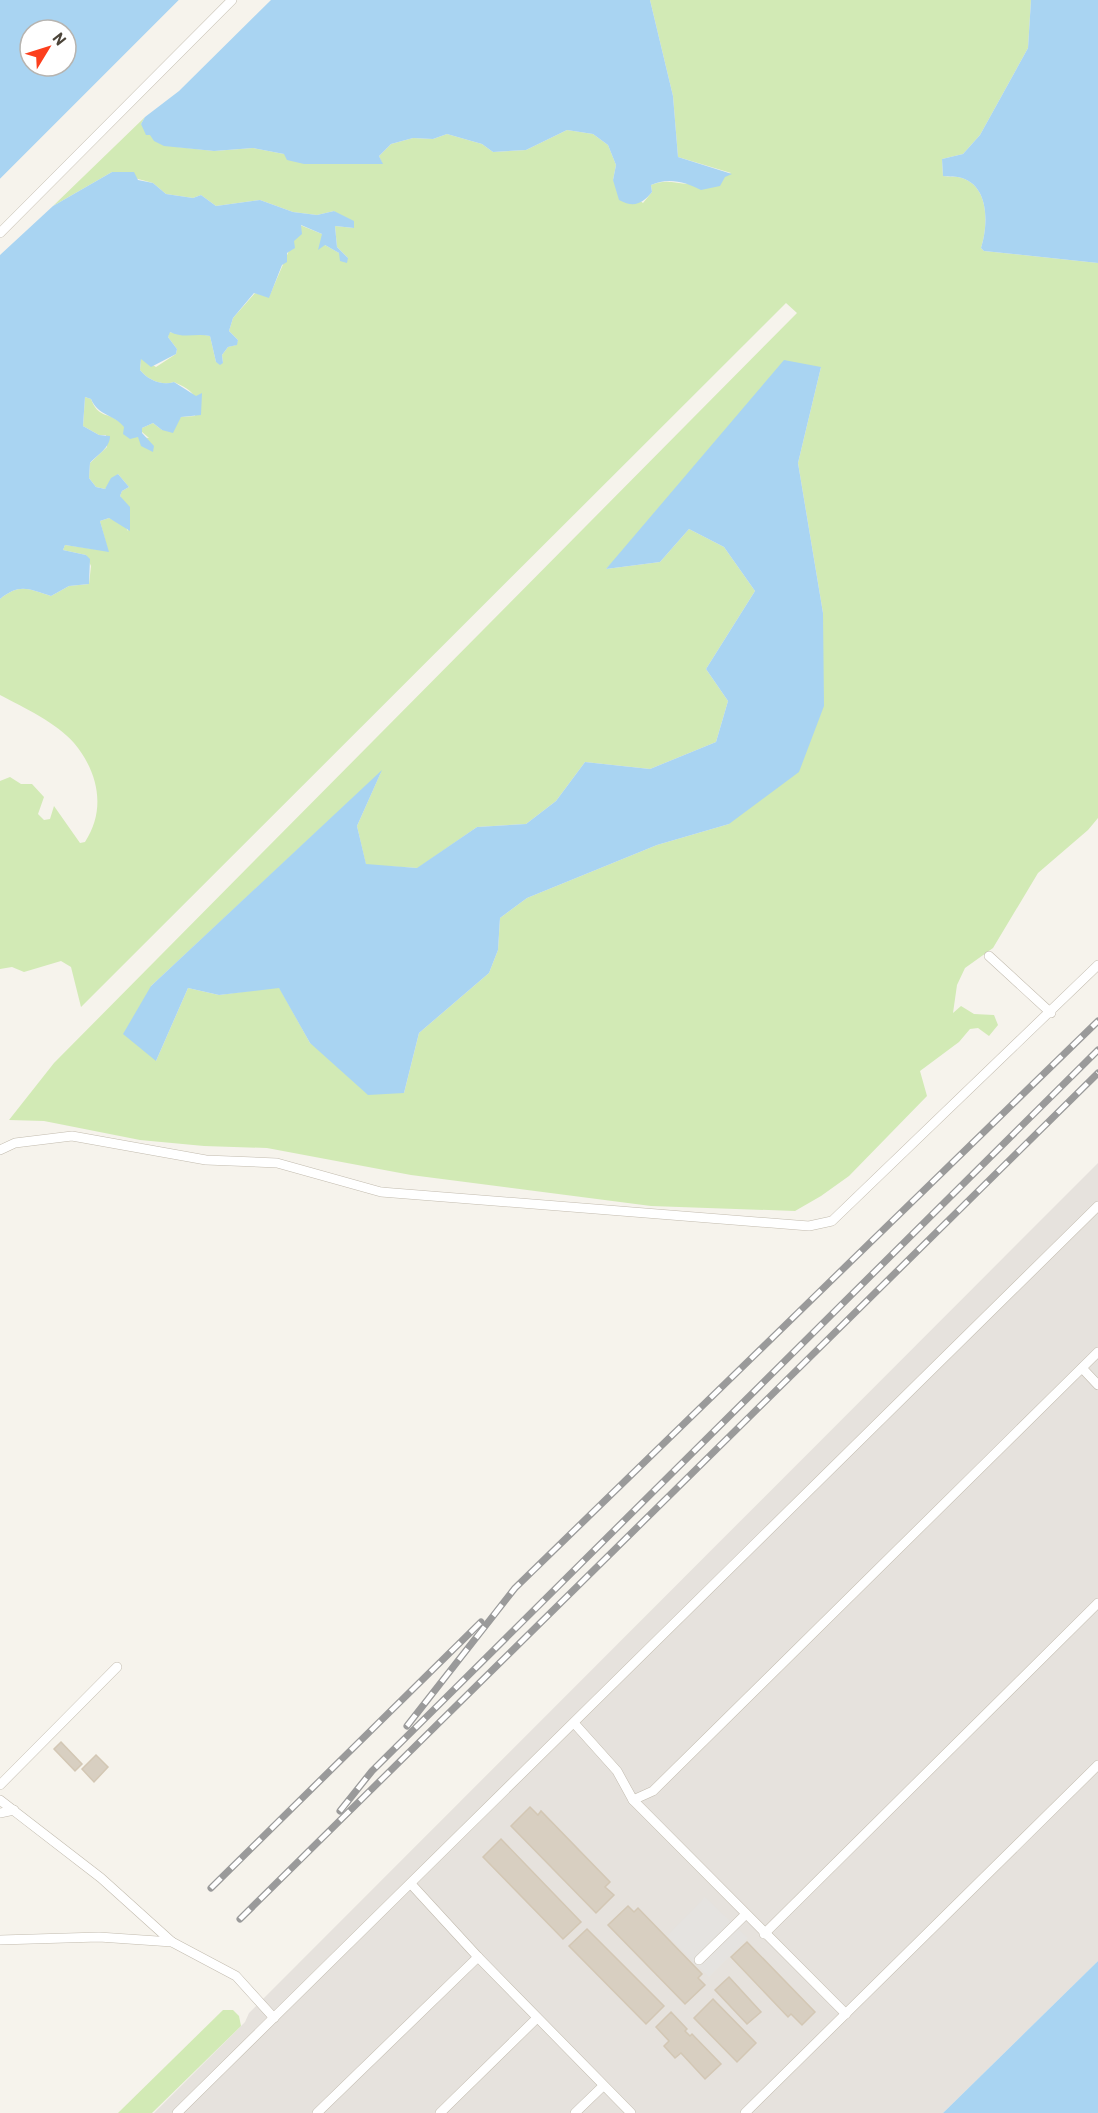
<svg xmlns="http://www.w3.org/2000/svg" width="1098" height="2113" viewBox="0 0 1098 2113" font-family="Barlow,sans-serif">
<rect width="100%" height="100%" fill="#f6f3ec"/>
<polygon fill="#e6e2dd" points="1098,1163 1098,1961 943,2113 154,2113 245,2022 249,2013"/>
<g fill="#d2eab5" fill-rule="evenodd">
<path d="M 650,0 L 1031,0 L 1028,48 L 980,135 L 963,154 L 942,159 L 943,176 C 949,177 957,176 962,178 C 990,187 988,226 981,248 L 984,251 L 1098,263 L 1098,818 L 1088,830 L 1038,873 L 993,948 L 965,968 L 957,985 L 953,1013 L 961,1006 L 974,1014 L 994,1015 L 998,1025 L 989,1036 L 978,1028 L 970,1029 L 959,1042 L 920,1071 L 927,1096 L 849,1176 L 821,1196 L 795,1211 L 651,1206 L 411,1175 L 267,1148 L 204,1146 L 140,1140 L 44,1121 L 9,1120 L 54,1063 L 797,313 L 786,303 L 81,1007 L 71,967 L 61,961 L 24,972 L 12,967 L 0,969 L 0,781 L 10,777 L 21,784 L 32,784 L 44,797 L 38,814 L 44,820 L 50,819 L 54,806 L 80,843 L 85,842 C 106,810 99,773 74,743 C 57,723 23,707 0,695 L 0,599 C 20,583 28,589 51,596 L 69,586 L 89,584 L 91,566 L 86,555 L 63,550 L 65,545 L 108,551 L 100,521 L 109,518 L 124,525 L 128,531 L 130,513 L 120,496 L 122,491 L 129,487 L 118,474 L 105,489 L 96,487 L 89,478 L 90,463 L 107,447 L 106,435 L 99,435 L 83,426 L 85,397 L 91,399 C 98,418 107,412 120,422 C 130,431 135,437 149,438 L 142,432 L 142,428 L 153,423 L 162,430 L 181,417 L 195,416 C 197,394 195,392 174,382 C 162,386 148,380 140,370 L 141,358 L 156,367 L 176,354 L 177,349 L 168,337 L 169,332 C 185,335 196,333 210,336 L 216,362 L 223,363 L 222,355 L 228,347 L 236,345 L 238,340 L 229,331 L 233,318 L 255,293 L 269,297 L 300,225 L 322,234 L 325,245 L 348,258 L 337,247 L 335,226 L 354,228 L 334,211 L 317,215 L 293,212 L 260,200 L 216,206 L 201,195 L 193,198 L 166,194 L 153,183 L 112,172 L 53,206 L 145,117 L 141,124 L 150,134 L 178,147 L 214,151 L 253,148 L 284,154 L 382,163 L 379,156 L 391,144 L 413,138 L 433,139 L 447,134 L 482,144 L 493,152 L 526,150 L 567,130 L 593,134 L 608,145 L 616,165 L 613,180 L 643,203 L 652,192 L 651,185 C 665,179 674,183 689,184 C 701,184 720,179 731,173 L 678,157 L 673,96 ZM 821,367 L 798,463 L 823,613 L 729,824 L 657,845 L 527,898 L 500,918 L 498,950 L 489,973 L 419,1033 L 404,1093 L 310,1043 L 279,987 L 219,995 L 188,988 L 156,1061 L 151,986 L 381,772 L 357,826 L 366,865 L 418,868 L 477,827 L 526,824 L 556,801 L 585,762 L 650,769 L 716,742 L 728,701 L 706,669 L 755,591 L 724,547 L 689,529 L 660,562 L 606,569 Z"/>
<polygon points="223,2010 233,2010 239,2016 241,2026 152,2113 118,2113"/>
</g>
<polygon fill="#e5e3e0" points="705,1897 748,1938 709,1977 667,1936"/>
<g fill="#a9d4f2" fill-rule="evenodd">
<path d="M 0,0 L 179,0 L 0,179 ZM 30,30 L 66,30 L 66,66 L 30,66 Z"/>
<path d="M 271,0 L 650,0 L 673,96 L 678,157 L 732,174 L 725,177 L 720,186 L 701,190 C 686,182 668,177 651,185 L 652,192 C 642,204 634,208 619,200 L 613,180 L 616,165 L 608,145 L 593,134 L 567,130 L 526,150 L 493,152 L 482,144 L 447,134 L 433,139 L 413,138 L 391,144 L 379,156 L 383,164 L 304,164 L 287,160 L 284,154 L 253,148 L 214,151 L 164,146 L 154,141 L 150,135 L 146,135 L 141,124 L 145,117 L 179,91 Z"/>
<path d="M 1031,0 L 1098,0 L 1098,263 L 984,251 L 981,248 C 988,226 990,187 962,178 C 957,176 949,177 943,176 L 942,159 L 963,154 L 980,135 L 1028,48 Z"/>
<path d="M 112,172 L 134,172 L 138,180 L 153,183 L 166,194 L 193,198 L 201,195 L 216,206 L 260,200 L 293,212 L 317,215 L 334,211 L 354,221 L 354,228 L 335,226 L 337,247 L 348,258 L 347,263 L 340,261 L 339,253 L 325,245 L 318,250 L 322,234 L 301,225 L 302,234 L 294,241 L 295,248 L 287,253 L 287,262 L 282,265 L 269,298 L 254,293 L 233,318 L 229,331 L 238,340 L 237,345 L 228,347 L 222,355 L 223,363 L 220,365 L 216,362 L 210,336 C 195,333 184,339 170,332 L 168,337 L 177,349 L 176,354 L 151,367 L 141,359 L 140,370 C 148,380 162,386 174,382 L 196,396 L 202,393 L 201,415 L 181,417 L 173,433 L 162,430 L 153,423 L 142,428 L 142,433 L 154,446 L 153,452 L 141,446 L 138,437 L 130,439 L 123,434 L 124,427 C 114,414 98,416 91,399 L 85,397 L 83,426 L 99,435 L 110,436 C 110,448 98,454 90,463 L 89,478 L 96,487 L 105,489 L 111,478 L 118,474 L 129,487 L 122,491 L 120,496 L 130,507 L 130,531 L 109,518 L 100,521 L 109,552 L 65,545 L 63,550 L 86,555 L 90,559 L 89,584 L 69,586 L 51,596 C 28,589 20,583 0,599 L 0,255 L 53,206 Z"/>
<polygon points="784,360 821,367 798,463 823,613 824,706 799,772 729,824 657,845 527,898 500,918 498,950 489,973 419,1033 404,1093 368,1095 310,1043 279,988 219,995 188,988 156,1061 123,1034 151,986 382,770 357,826 366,864 417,868 477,827 526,824 556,801 585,762 650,769 716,742 728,701 706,669 755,591 724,547 689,529 660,562 606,569"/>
<polygon points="1098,1961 1098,2113 943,2113"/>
</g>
<polygon fill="#f6f3ec" points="179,0 181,2 0,182 0,179"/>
<g fill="#d8cfc1" stroke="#d3c7b4" stroke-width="1.5">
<polygon points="61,1742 82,1764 75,1771 54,1749"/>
<polygon points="96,1755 108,1767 94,1782 82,1769"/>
<polygon points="530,1807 538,1815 541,1811 610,1882 605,1887 614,1895 596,1913 511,1826"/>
<polygon points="501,1839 581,1922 563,1939 483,1857"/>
<polygon points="628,1906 634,1912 638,1908 702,1974 698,1978 705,1985 685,2004 608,1925"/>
<polygon points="587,1929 664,2006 646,2024 569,1946"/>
<polygon points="747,1942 815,2012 802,2025 791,2014 788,2017 731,1957"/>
<polygon points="729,1977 761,2012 747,2024 715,1990"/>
<polygon points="713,1999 756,2043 737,2062 694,2018"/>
<polygon points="671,2012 687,2029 685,2031 690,2036 692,2034 721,2064 705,2079 681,2053 675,2058 664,2046 669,2041 656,2027"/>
</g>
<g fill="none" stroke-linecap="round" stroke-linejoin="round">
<g stroke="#c2bbae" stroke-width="10">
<g id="service">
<polyline points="0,233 232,0"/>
<polyline points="989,956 1051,1013"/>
<polyline points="0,1150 15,1143 72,1136 206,1160 277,1163 381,1192 809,1226 832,1221 1098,965"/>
<polyline points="1082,1368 1098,1385"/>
<polyline points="574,1723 617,1771 633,1800 846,2014"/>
<polyline points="0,1785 117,1667"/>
<polyline points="0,1800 101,1878 172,1942"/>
<polyline points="633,1800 653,1791 1098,1352"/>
<polyline points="0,1813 14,1810"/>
<polyline points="411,1884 478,1957 631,2113"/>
<polyline points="764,1934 1098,1603"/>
<polyline points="0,1940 99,1937 172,1942 236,1976 274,2018"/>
<polyline points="699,1960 745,1915"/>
<polyline points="177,2113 1098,1206"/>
<polyline points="317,2113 478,1957"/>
<polyline points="440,2113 537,2018"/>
<polyline points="575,2113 603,2086"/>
<polyline points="745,2113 1098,1765"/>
</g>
</g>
<use href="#service" stroke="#fff" stroke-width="9"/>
<g stroke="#9a9a9a" stroke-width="7">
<g id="rail">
<polyline points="407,1726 515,1588 1098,1021"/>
<polyline points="340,1811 372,1771 1098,1050"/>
<polyline points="211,1888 481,1622"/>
<polyline points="240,1919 1098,1073"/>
</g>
</g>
<use href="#rail" stroke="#fff" stroke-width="4.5" stroke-dasharray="14" stroke-linecap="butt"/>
</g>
<g transform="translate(48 48) rotate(52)"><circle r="28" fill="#ffffff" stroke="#b7b4b0" stroke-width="1.5"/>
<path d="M0-4.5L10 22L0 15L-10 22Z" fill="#fc3f1d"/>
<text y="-9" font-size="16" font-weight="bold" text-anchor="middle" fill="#4b4439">N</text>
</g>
</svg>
